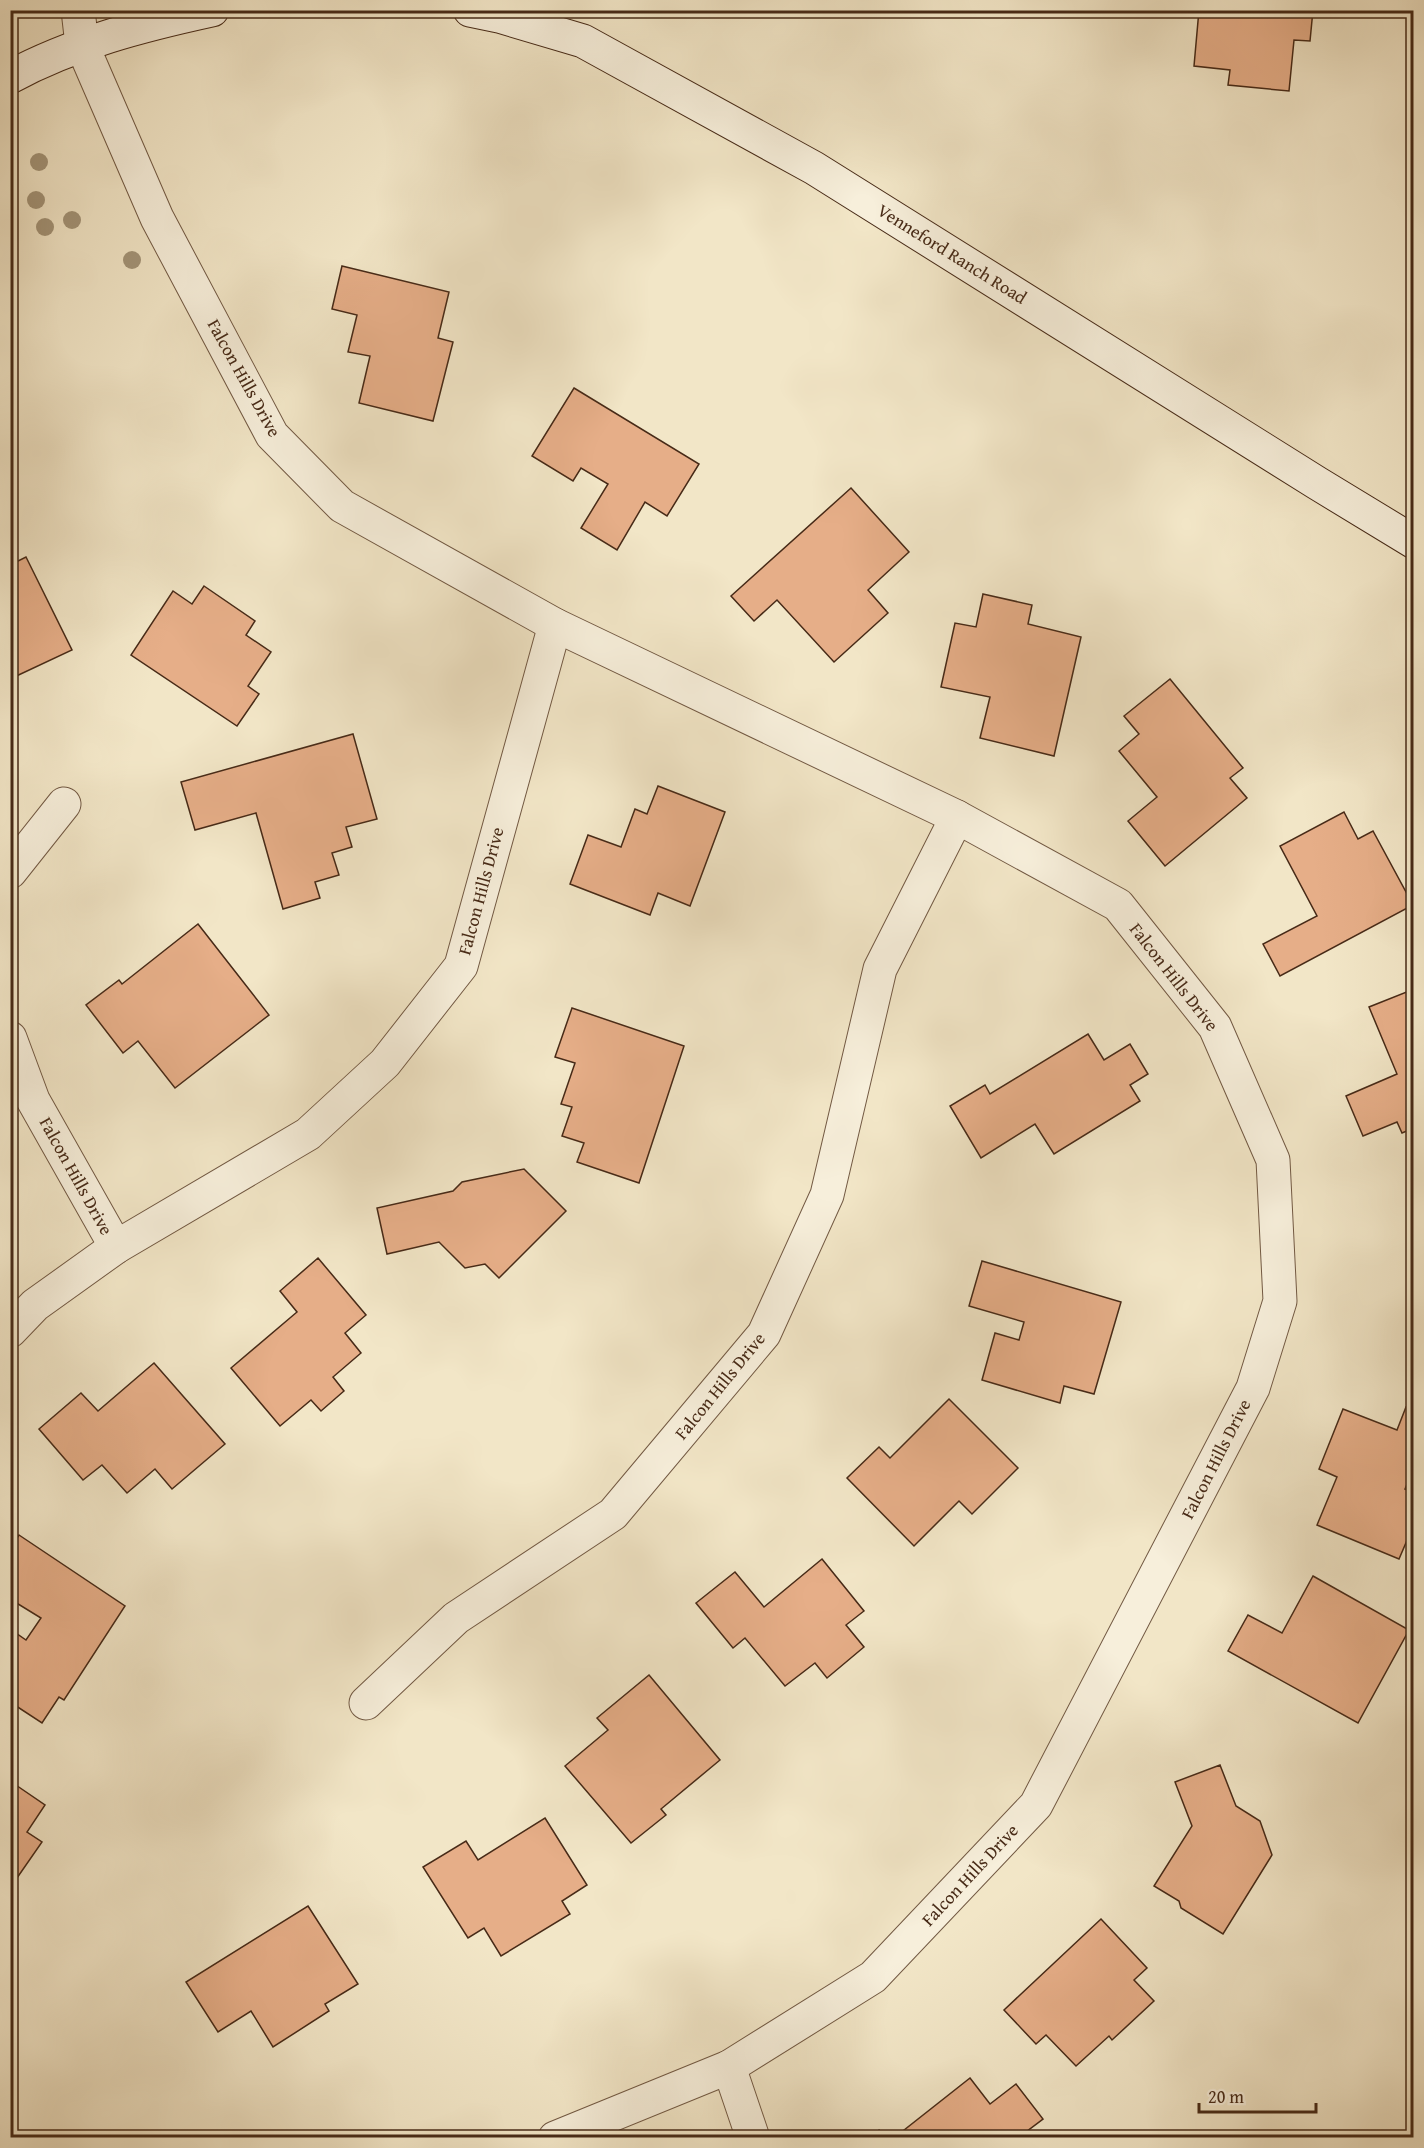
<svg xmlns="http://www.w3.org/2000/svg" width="1424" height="2148" viewBox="0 0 1424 2148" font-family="'Gentium Book Plus',serif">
<rect width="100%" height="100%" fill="#f2e6c7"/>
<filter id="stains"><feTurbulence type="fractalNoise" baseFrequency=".00333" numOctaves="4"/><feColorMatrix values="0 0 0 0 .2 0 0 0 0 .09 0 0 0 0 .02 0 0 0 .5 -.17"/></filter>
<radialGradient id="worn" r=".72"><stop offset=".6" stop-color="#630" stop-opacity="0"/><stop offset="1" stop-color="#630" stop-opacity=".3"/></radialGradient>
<g fill="#e6ae88" stroke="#472a17" stroke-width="1.5">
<polygon points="1199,10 1313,10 1310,41 1294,40 1289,91 1228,85 1230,70 1194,66"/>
<polygon points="1414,188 1414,295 1407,294"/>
<polygon points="342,266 449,292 438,338 453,342 433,421 359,403 370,356 348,352 357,315 332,309"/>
<polygon points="574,388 699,464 667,516 645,502 617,550 581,528 608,484 581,468 573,481 532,456"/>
<polygon points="851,488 909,552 868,590 888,613 834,662 777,600 754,621 731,596"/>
<polygon points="26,557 72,650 10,679 10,565"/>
<polygon points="204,586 255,621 246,635 271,652 248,686 259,694 237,726 131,655 173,591 192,604"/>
<polygon points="983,594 1032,605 1028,624 1081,637 1054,756 980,738 990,697 941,687 955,623 976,627"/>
<polygon points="1170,679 1243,768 1230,778 1247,798 1165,866 1128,821 1157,797 1119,751 1139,734 1124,716"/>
<polygon points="353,734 377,819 346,827 352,847 332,853 339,875 315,882 320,898 283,909 256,813 195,830 181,782"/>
<polygon points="658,786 725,812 690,906 658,893 650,915 570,884 588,835 621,847 635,809 647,814"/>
<polygon points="1344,812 1358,839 1373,831 1413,905 1280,976 1263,944 1317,916 1280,846"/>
<polygon points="198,924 269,1015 175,1088 138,1041 123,1053 86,1005 119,980 122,984"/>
<polygon points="1414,989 1414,1128 1402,1133 1397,1122 1363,1136 1346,1096 1397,1074 1369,1007"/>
<polygon points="572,1008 684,1046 639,1183 577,1162 584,1143 562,1136 572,1107 561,1104 575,1063 555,1057"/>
<polygon points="1088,1034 1104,1060 1130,1044 1148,1074 1130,1085 1140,1101 1054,1154 1035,1124 981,1158 950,1106 985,1085 990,1094"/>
<polygon points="524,1169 566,1211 499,1278 485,1264 465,1268 439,1242 387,1254 377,1208 453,1191 462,1182"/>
<polygon points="318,1258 366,1315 345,1333 361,1353 333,1377 344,1391 321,1411 311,1400 280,1426 231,1368 297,1312 280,1291"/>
<polygon points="982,1261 1121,1302 1094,1394 1064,1386 1060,1403 982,1380 995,1333 1019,1340 1024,1322 969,1306"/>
<polygon points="154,1363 225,1444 172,1489 155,1469 127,1493 102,1465 83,1480 39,1429 81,1393 98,1411"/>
<polygon points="949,1399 1018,1468 972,1514 959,1501 914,1546 847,1478 879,1447 890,1458"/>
<polygon points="1406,1407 1414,1410 1414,1467 1405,1489 1414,1493 1414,1524 1399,1559 1317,1525 1337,1477 1319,1469 1343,1409 1397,1430"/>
<polygon points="19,1535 125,1606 64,1700 59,1697 42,1723 10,1702 10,1683 17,1674 10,1669 10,1629 26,1640 41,1618 10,1599 10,1549"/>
<polygon points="822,1559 864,1611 846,1625 864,1647 827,1678 815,1663 785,1686 745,1638 733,1648 696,1603 735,1572 764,1607"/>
<polygon points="1313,1576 1409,1630 1358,1723 1228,1651 1248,1615 1282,1633"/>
<polygon points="649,1675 720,1760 661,1809 666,1815 631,1843 565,1766 608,1730 597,1718"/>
<polygon points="1220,1765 1236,1806 1260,1821 1272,1855 1223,1934 1181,1908 1179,1901 1154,1886 1192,1826 1175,1782"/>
<polygon points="10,1781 45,1805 27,1832 42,1842 10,1888"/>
<polygon points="545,1818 587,1885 562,1901 570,1914 501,1956 484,1928 468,1938 423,1867 466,1841 478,1860"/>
<polygon points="308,1906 358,1984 325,2004 329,2011 273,2047 251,2011 218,2032 186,1982"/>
<polygon points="1101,1919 1147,1968 1134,1980 1154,2001 1112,2040 1109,2036 1076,2066 1046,2035 1036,2044 1004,2010"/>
<polygon points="970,2078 990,2104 1016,2084 1043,2119 1022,2135 1024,2138 894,2138"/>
<polygon points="879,2130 885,2138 870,2138"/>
</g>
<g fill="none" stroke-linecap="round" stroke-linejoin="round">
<g stroke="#725943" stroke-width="35">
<g id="street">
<polyline points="78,10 82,45 157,218 272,435 342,506 555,625 957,817 1118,905 1215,1027 1273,1160 1280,1301 1253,1388 1036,1805 873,1977 729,2067 555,2138"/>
<polyline points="10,872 64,804"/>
<polyline points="10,1038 33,1100 116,1247"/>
<polyline points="10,1331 35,1305 116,1247 308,1134 385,1063 461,966 555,625"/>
<polyline points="366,1703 456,1618 613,1514 764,1334 827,1195 880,969 957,817"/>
<polyline points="729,2067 753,2138"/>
</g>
</g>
<g stroke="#472a17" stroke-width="35">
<g id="secondary">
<polyline points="470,10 499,16 583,41 814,168 1317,483 1414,542"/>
<path d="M 10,77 C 73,43 143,25 212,10"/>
</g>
</g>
<use href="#street" stroke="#f7efdb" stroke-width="33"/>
<use href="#secondary" stroke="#f7efdb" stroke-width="33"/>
</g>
<g fill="#a39478">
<circle cx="39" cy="162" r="9"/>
<circle cx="36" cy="200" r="9"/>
<circle cx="72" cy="220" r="9"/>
<circle cx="45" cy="227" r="9"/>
<circle cx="132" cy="260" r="9"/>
</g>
<g text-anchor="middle" stroke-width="6" stroke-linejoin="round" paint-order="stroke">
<g font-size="18" fill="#472a17" stroke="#f7efdb">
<text transform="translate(952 254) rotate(32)" y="6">Venneford Ranch Road</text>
<text transform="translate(244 378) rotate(61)" y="6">Falcon Hills Drive</text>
<text transform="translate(481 891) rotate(-75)" y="6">Falcon Hills Drive</text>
<text transform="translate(1174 977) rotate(52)" y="6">Falcon Hills Drive</text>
<text transform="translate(76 1176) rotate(61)" y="6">Falcon Hills Drive</text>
<text transform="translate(720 1386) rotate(-51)" y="6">Falcon Hills Drive</text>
<text transform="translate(1216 1459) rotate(-63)" y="6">Falcon Hills Drive</text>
<text transform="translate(970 1875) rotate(-47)" y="6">Falcon Hills Drive</text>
</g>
</g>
<rect width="1424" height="2148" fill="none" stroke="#f2e6c7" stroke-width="36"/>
<rect x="12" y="12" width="1400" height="2124" fill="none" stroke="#472a17" stroke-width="3"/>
<rect x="18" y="18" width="1388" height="2112" fill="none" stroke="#472a17" stroke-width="1.5"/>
<path d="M1199 2103v9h117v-9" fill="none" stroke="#472a17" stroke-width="3"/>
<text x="1208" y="2103" font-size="18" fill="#472a17" stroke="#f7efdb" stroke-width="4.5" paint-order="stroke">20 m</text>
<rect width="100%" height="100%" filter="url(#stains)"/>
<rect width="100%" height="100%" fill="url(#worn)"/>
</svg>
